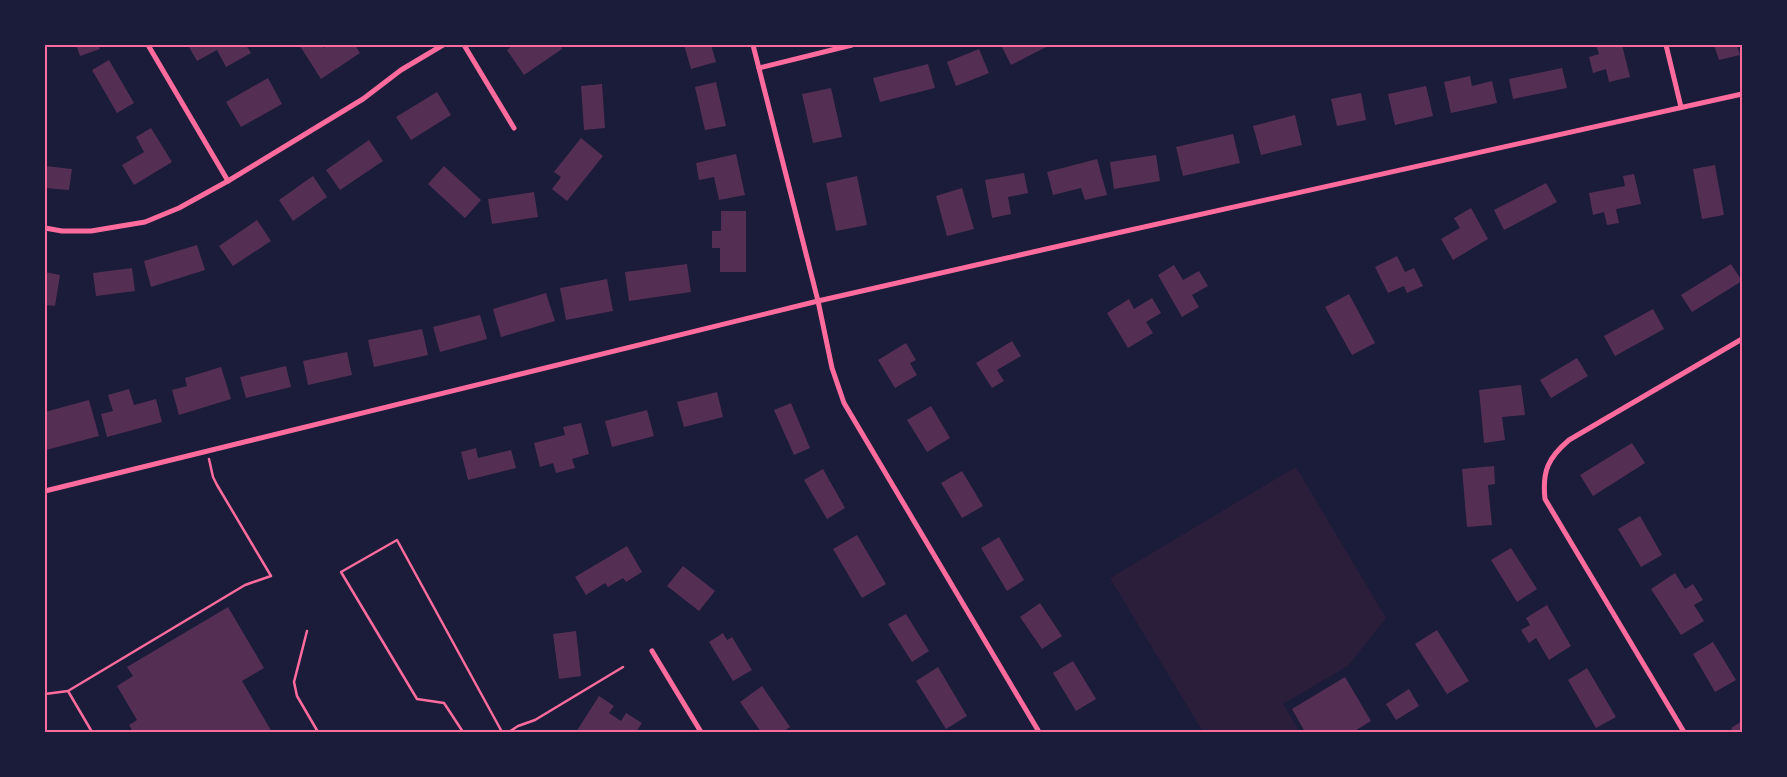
<svg xmlns="http://www.w3.org/2000/svg" width="1787" height="777" viewBox="0 0 1787 777" font-family="Figtree,sans-serif">
<rect width="100%" height="100%" fill="#1b1b3a"/>
<polygon fill="#2a1e3b" points="1296,467 1386,618 1348,666 1283,704 1300,732 1203,732 1110,578"/>
<g fill="#542f53">
<polygon points="76,45 98,45 100,49 80,56"/>
<polygon points="192,45 246,45 251,53 226,67 217,50 197,61 189,47"/>
<polygon points="302,45 322,45 324,48 329,45 355,45 360,53 321,79 300,46"/>
<polygon points="513,45 560,45 562,49 524,75 507,50"/>
<polygon points="684,45 711,45 716,62 691,69"/>
<polygon points="1001,45 1050,45 1011,65"/>
<polygon points="1596,45 1622,45 1630,77 1609,82 1606,69 1593,73 1589,57 1599,54"/>
<polygon points="1714,45 1737,45 1740,55 1719,60"/>
<polygon points="979,49 989,73 956,86 947,62"/>
<polygon points="109,60 134,103 117,113 92,70"/>
<polygon points="928,64 935,88 880,102 873,78"/>
<polygon points="1562,68 1567,88 1513,99 1509,79"/>
<polygon points="1470,76 1472,86 1492,81 1497,103 1451,113 1444,82"/>
<polygon points="268,78 282,104 241,127 226,102"/>
<polygon points="716,82 726,126 705,130 695,87"/>
<polygon points="602,84 605,128 584,130 581,86"/>
<polygon points="1426,86 1433,116 1395,125 1388,94"/>
<polygon points="831,88 842,137 813,143 802,94"/>
<polygon points="437,92 451,115 411,140 396,117"/>
<polygon points="1361,93 1366,120 1337,126 1331,99"/>
<polygon points="1295,115 1302,145 1261,155 1253,126"/>
<polygon points="151,128 172,162 134,185 122,165 144,152 136,137"/>
<polygon points="1233,134 1240,163 1183,176 1176,147"/>
<polygon points="581,138 603,156 567,201 552,189 561,177 554,172"/>
<polygon points="369,140 383,161 340,190 326,170"/>
<polygon points="736,154 745,195 719,200 714,177 699,180 696,163"/>
<polygon points="1156,155 1160,181 1114,189 1110,162"/>
<polygon points="1097,159 1107,195 1085,200 1081,188 1053,195 1047,172"/>
<polygon points="1715,165 1724,215 1702,219 1693,169"/>
<polygon points="45,166 72,169 69,190 45,188"/>
<polygon points="444,166 481,200 465,218 428,184"/>
<polygon points="1024,173 1028,193 1008,197 1011,214 992,218 985,180"/>
<polygon points="1634,174 1641,204 1616,209 1619,223 1607,225 1604,212 1593,215 1589,193 1625,186 1623,176"/>
<polygon points="313,176 327,197 293,221 279,200"/>
<polygon points="857,176 867,225 836,231 826,183"/>
<polygon points="1546,183 1557,202 1504,230 1494,210"/>
<polygon points="962,188 974,229 947,236 936,196"/>
<polygon points="534,192 538,217 492,224 488,199"/>
<polygon points="1471,208 1488,239 1453,260 1441,239 1460,228 1454,218"/>
<polygon points="721,211 746,211 746,272 720,272 720,248 712,248 712,231 721,231"/>
<polygon points="257,220 271,241 233,266 219,246"/>
<polygon points="197,245 205,270 151,287 144,261"/>
<polygon points="1397,256 1405,272 1414,268 1423,286 1407,293 1404,286 1388,293 1375,267"/>
<polygon points="687,264 691,292 629,301 625,272"/>
<polygon points="1731,264 1742,281 1692,312 1681,295"/>
<polygon points="1174,265 1183,280 1199,271 1208,286 1192,295 1199,307 1182,317 1158,275"/>
<polygon points="132,268 135,291 96,296 93,273"/>
<polygon points="45,272 60,275 55,306 45,305"/>
<polygon points="607,279 613,311 566,320 560,288"/>
<polygon points="546,293 555,321 501,337 493,309"/>
<polygon points="1349,294 1375,343 1352,355 1325,307"/>
<polygon points="1152,298 1161,313 1146,322 1153,333 1128,348 1107,313 1129,299 1134,309"/>
<polygon points="1653,309 1664,329 1615,356 1604,336"/>
<polygon points="480,315 487,339 440,352 433,327"/>
<polygon points="422,329 428,355 374,367 368,340"/>
<polygon points="1012,341 1021,356 997,370 1004,381 992,388 976,363"/>
<polygon points="906,343 916,360 910,363 917,375 895,388 878,360"/>
<polygon points="347,352 352,375 308,385 303,361"/>
<polygon points="1577,358 1588,376 1551,398 1540,380"/>
<polygon points="286,366 291,387 246,398 240,377"/>
<polygon points="221,367 231,399 179,415 172,390 187,386 185,378"/>
<polygon points="1521,385 1525,415 1502,417 1505,440 1484,443 1479,390"/>
<polygon points="129,389 134,405 156,399 162,422 107,437 101,414 113,411 108,395"/>
<polygon points="717,392 723,417 684,427 677,402"/>
<polygon points="89,400 99,436 46,450 45,412"/>
<polygon points="791,403 810,448 794,455 774,410"/>
<polygon points="931,406 950,438 927,452 907,420"/>
<polygon points="647,410 654,436 612,447 605,421"/>
<polygon points="581,423 589,454 572,459 575,468 556,473 553,463 540,467 534,443 565,435 563,427"/>
<polygon points="1632,443 1645,463 1593,496 1580,475"/>
<polygon points="476,448 478,458 511,450 516,468 468,480 461,452"/>
<polygon points="1494,466 1495,484 1488,485 1492,525 1467,527 1462,469"/>
<polygon points="823,469 845,508 827,519 804,480"/>
<polygon points="962,471 983,506 962,518 941,483"/>
<polygon points="1640,516 1662,555 1641,567 1618,529"/>
<polygon points="857,535 886,584 862,598 833,549"/>
<polygon points="999,537 1024,580 1007,591 981,548"/>
<polygon points="627,546 642,572 626,582 623,578 608,587 605,583 586,595 575,577"/>
<polygon points="1511,548 1537,589 1517,602 1491,560"/>
<polygon points="683,566 715,591 699,611 667,586"/>
<polygon points="1675,573 1685,589 1693,584 1703,600 1694,605 1704,621 1681,635 1651,589"/>
<polygon points="1040,603 1062,636 1042,649 1020,617"/>
<polygon points="1547,605 1571,646 1549,660 1536,638 1529,643 1521,630 1530,625 1526,618"/>
<polygon points="228,607 264,668 242,681 272,732 133,732 129,725 137,720 117,686 133,676 127,667"/>
<polygon points="906,614 929,651 912,662 888,624"/>
<polygon points="1437,630 1469,681 1447,694 1415,644"/>
<polygon points="576,631 581,676 559,679 553,634"/>
<polygon points="723,633 727,640 732,637 752,670 733,681 709,642"/>
<polygon points="1713,642 1736,680 1715,692 1693,654"/>
<polygon points="1073,661 1096,699 1076,711 1053,673"/>
<polygon points="938,667 967,716 946,729 916,681"/>
<polygon points="1587,668 1616,717 1596,728 1568,680"/>
<polygon points="1345,677 1371,721 1353,732 1305,732 1292,709"/>
<polygon points="762,686 790,727 783,732 761,732 740,702"/>
<polygon points="1409,689 1419,706 1396,720 1386,704"/>
<polygon points="599,696 614,706 609,713 621,721 626,713 642,723 636,732 603,732 600,730 598,732 576,732"/>
<polygon points="1742,721 1742,732 1733,732 1731,728"/>
</g>
<g fill="none" stroke-linecap="round" stroke-linejoin="round">
<g stroke="#ff6b9d" stroke-width="2.5">
<polyline points="307,631 294,682 297,696 318,732"/>
<polyline points="68,691 92,732"/>
<polyline points="45,694 68,691 245,585 271,576 217,485 213,477 209,459"/>
<polyline points="463,732 444,703 417,699 341,572 397,540 502,732"/>
<polyline points="509,732 518,726 535,720 623,667"/>
</g>
<g stroke="#ff6b9d" stroke-width="5">
<polyline points="148,45 228,181"/>
<polyline points="464,45 514,128"/>
<polyline points="753,45 818,301 832,368 844,403 1039,732"/>
<polyline points="1666,45 1681,107"/>
<polyline points="759,68 852,45"/>
<polyline points="45,228 62,231 91,231 145,222 179,208 228,181 363,99 401,70 443,45"/>
<polyline points="45,491 818,301 1099,237 1742,94"/>
<polyline points="652,651 701,732"/>
<path d="M 1684,732 L 1545,499 C 1542,471 1548,458 1569,440 L 1742,339"/>
</g>
</g>
<rect width="1787" height="777" fill="none" stroke="#1b1b3a" stroke-width="92"/>
<rect x="46" y="46" width="1695" height="685" fill="none" stroke="#ff6b9d" stroke-width="2"/>
</svg>
